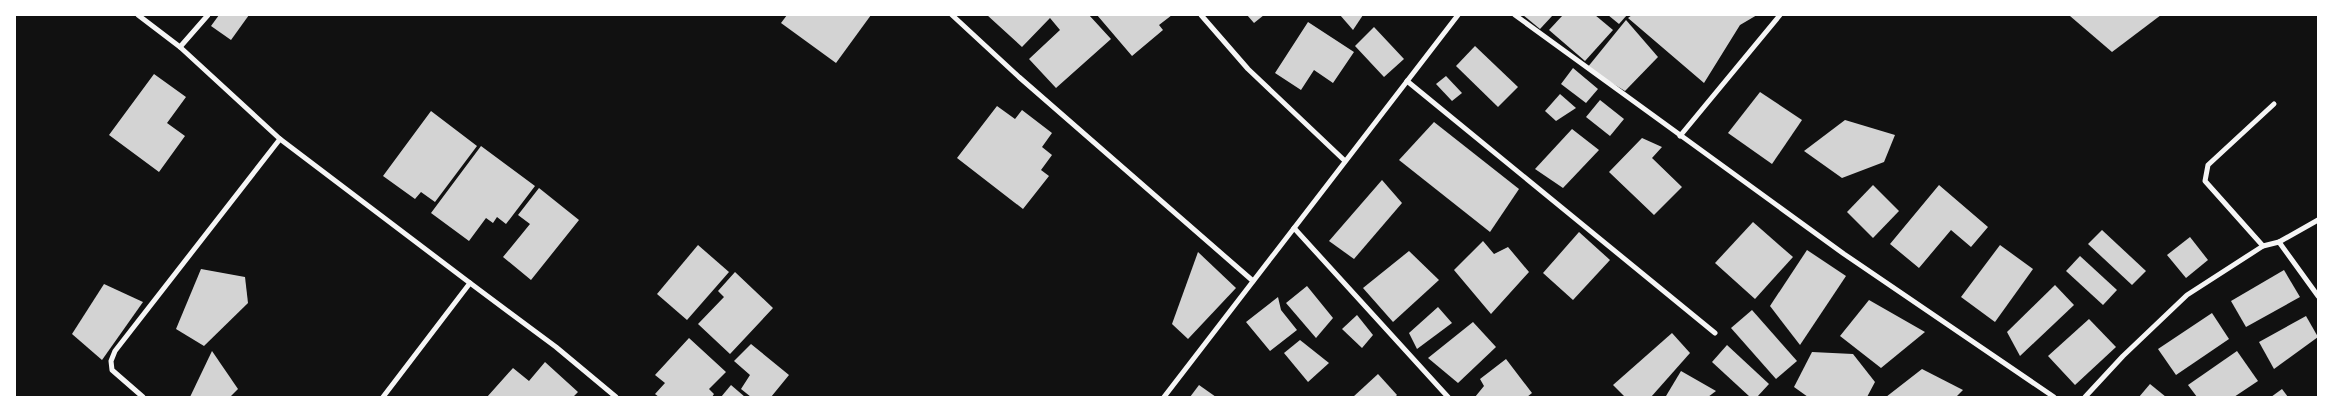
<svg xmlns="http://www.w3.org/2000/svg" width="2333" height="412" viewBox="0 0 2333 412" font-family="Jost,sans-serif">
<rect width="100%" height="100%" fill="#111"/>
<g fill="#d3d3d3">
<polygon points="219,15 249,15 231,40 211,26"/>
<polygon points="787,15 871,15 836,63 781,23"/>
<polygon points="987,15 1089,15 1111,39 1056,88 1029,59 1060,30 1050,18 1022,47"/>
<polygon points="1097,15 1172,15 1159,25 1163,30 1132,56"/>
<polygon points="1247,15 1264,15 1254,23"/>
<polygon points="1340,15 1363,15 1353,30"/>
<polygon points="1523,15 1553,15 1540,29"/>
<polygon points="1563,15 1595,15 1613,30 1585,61 1549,30"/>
<polygon points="1608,15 1627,15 1619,24"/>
<polygon points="1632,15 1757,15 1740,25 1704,83 1628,18"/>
<polygon points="2072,15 2161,15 2112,52 2070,16"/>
<polygon points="1626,20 1658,57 1625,91 1587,68"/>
<polygon points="1308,22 1354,52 1333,83 1314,70 1301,90 1275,73"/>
<polygon points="1374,27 1404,59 1384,77 1355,46"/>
<polygon points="1475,46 1518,87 1498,107 1456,66"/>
<polygon points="1573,68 1598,89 1586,103 1561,84"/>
<polygon points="154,74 186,97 167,123 185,136 159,172 109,135"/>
<polygon points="1446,76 1462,93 1452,101 1436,84"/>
<polygon points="1760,92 1802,120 1772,164 1728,133"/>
<polygon points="1560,94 1576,108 1556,121 1545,111"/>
<polygon points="1600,100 1624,119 1610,136 1586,117"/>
<polygon points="997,106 1015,119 1022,110 1052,133 1042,147 1052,155 1041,170 1049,176 1023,209 957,158"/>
<polygon points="431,111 477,146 435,202 421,192 415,199 383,176"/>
<polygon points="1845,120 1895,135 1884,162 1842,178 1804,151"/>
<polygon points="1434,122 1519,189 1490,232 1399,160"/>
<polygon points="1572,129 1599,150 1563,188 1535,169"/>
<polygon points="1642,138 1662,147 1652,158 1682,187 1654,215 1609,172"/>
<polygon points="481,146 535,186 506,224 497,217 493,223 486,218 469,241 431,213"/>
<polygon points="1382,180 1402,203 1354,259 1329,241"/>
<polygon points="1873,185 1899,211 1873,238 1847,212"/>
<polygon points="1939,185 1988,227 1971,247 1951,230 1919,268 1890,244"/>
<polygon points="539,188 579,220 531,280 503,257 530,224 518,215"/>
<polygon points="1753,222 1793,257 1755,299 1715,263"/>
<polygon points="2102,230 2146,271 2132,285 2088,244"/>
<polygon points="1579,232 1610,260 1573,300 1543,273"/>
<polygon points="2190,237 2208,260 2186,278 2167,255"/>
<polygon points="1483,241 1494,254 1508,247 1529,272 1491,314 1454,270"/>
<polygon points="698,245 729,272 687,320 657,294"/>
<polygon points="2000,245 2033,269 1995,322 1961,297"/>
<polygon points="1807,250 1846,276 1800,345 1770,306"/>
<polygon points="1409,251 1439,280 1393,322 1363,288"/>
<polygon points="1198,252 1236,288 1188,339 1172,324"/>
<polygon points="2080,256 2117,290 2103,305 2066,271"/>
<polygon points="201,269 245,277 248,303 204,346 176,329"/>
<polygon points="2284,270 2300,297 2246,327 2231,301"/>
<polygon points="735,272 773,308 730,354 698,324 724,297 718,291"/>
<polygon points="104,284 143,302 102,360 72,334"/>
<polygon points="2055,285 2074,305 2020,356 2007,332"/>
<polygon points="1307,286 1333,318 1316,338 1286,303"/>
<polygon points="1278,297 1281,310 1297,330 1270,351 1246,322"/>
<polygon points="1869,300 1925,332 1881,368 1840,336"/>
<polygon points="1438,307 1452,323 1417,349 1409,333"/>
<polygon points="1752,310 1797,361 1776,379 1731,328"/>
<polygon points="2212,313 2229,339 2176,375 2158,349"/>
<polygon points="1357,315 1373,335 1362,348 1342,329"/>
<polygon points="2306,316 2318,337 2274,369 2259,342"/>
<polygon points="2089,319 2116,347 2075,385 2048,356"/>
<polygon points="1473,322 1496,347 1458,383 1428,358"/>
<polygon points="1672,333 1690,353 1651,397 1625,397 1613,385"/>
<polygon points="689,338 726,372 709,389 714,394 712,397 659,397 655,394 665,383 655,375"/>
<polygon points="1300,340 1329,363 1308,382 1284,353"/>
<polygon points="751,344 789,375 771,397 751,397 741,389 750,375 734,361"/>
<polygon points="1727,345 1769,384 1757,397 1750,397 1712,362"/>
<polygon points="212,351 238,389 230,397 190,397"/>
<polygon points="2237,351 2258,381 2234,397 2197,397 2188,385"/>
<polygon points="1812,352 1853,354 1875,382 1867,397 1808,397 1794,387"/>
<polygon points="1506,359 1532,393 1527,397 1475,397 1484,386 1480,379"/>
<polygon points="545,362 578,392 573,397 487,397 513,368 529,381"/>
<polygon points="1922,369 1963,390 1956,397 1886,397"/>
<polygon points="1681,371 1716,391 1708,397 1669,397 1666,396"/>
<polygon points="1378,374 1397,395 1395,397 1353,397"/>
<polygon points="2150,384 2166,397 2139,397"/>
<polygon points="731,385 745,397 721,397"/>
<polygon points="1199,385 1216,397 1190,397"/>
<polygon points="2282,389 2288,397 2271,397"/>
</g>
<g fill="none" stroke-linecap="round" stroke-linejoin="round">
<g stroke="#f5f5f5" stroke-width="5">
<polyline points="138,15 180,47 280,139 470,283"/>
<polyline points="952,15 1019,77 1253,281"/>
<polyline points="1201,15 1248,69 1345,161"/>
<polyline points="1515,15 1844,254 2054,397"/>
<polyline points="180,47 208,15"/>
<polyline points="1407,81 1715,333"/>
<polyline points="1680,136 1780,15"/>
<polyline points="1294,228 1448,397"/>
<polyline points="2279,242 2318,296"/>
<polyline points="2263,246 2205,181 2208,165 2274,104"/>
<polyline points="143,397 112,370 111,361 115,351 280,139"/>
<polyline points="383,397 470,283 556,347 616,397"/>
<polyline points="1164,397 1458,15"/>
<polyline points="2085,397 2123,356 2187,295 2263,246 2279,242 2318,220"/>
</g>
</g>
<rect width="2333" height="412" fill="none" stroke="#ffffff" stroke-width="32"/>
</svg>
